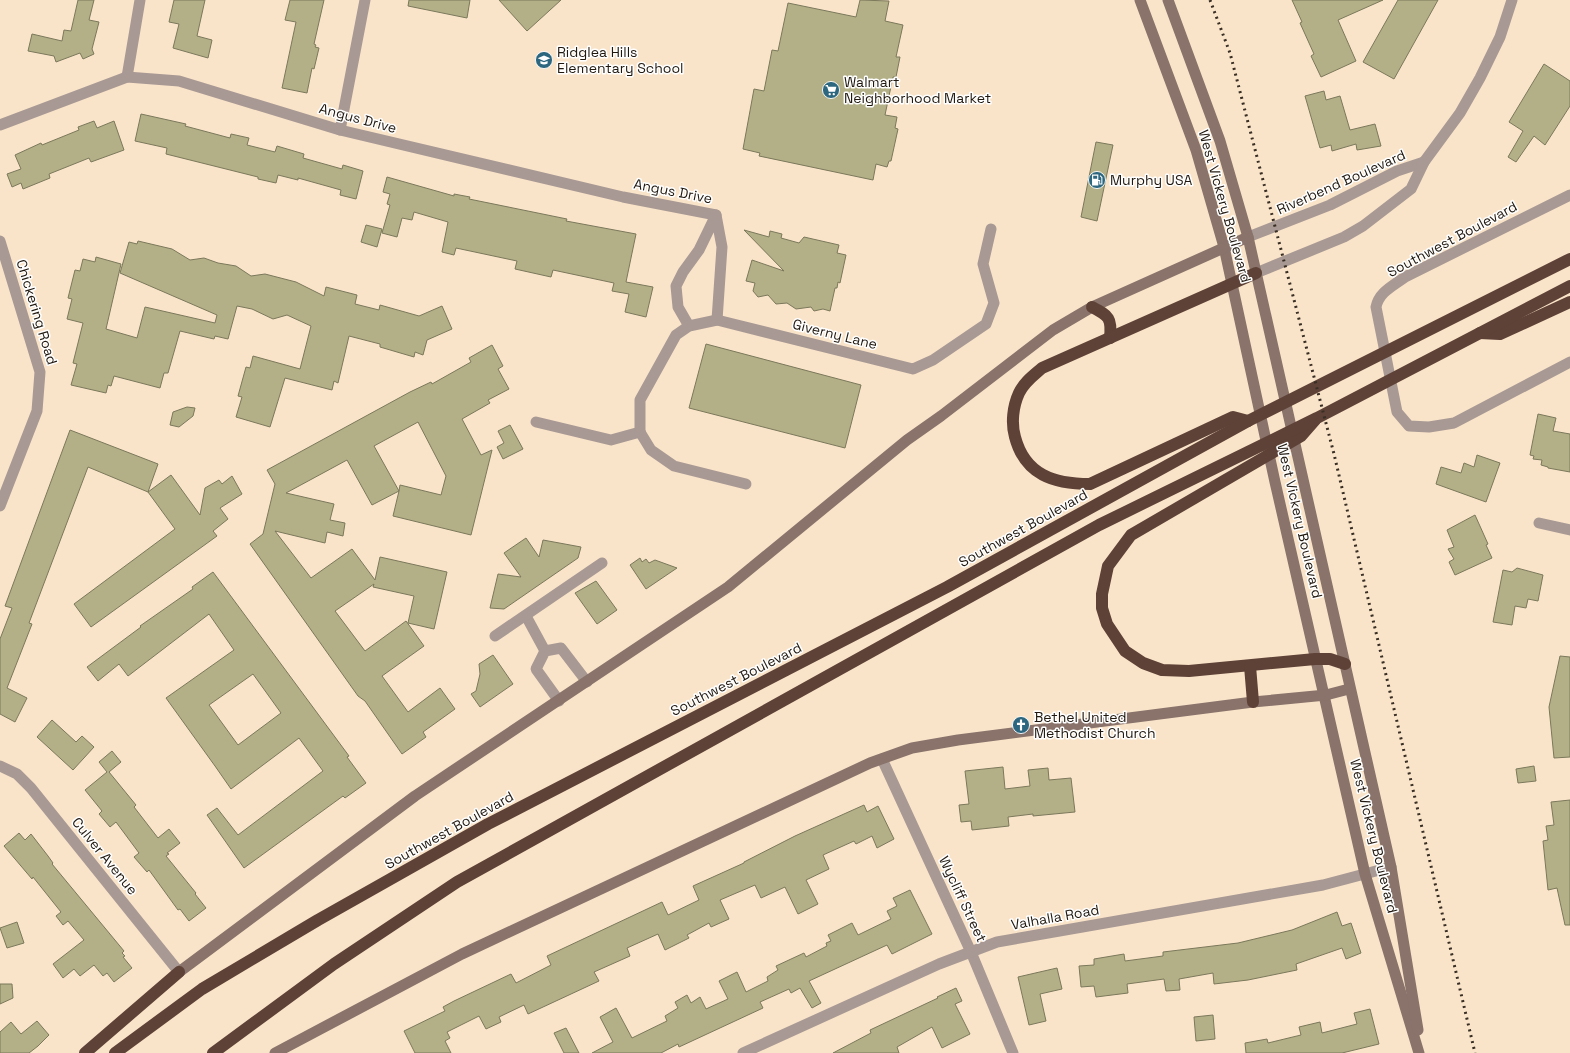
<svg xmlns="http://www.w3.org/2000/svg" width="1570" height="1053" viewBox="0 0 1570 1053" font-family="'Space Grotesk',sans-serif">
<rect width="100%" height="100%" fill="#fae4c9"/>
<g fill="#b3b087" stroke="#7b785b" fill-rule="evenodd">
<polygon points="78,0 94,0 89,20 99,22 92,49 94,54 83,59 80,53 56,62 54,56 28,51 32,34 62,41 64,30 71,31"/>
<polygon points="174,0 205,0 197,36 212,40 208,58 173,48 179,24 169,22"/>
<polygon points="290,0 324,0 314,44 316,45 315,47 319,48 314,69 312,68 307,93 282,88 296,22 285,20"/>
<polygon points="409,0 470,0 467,18 408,6"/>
<polygon points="499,0 561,0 527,31"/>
<polygon points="860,0 889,1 885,21 903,25 896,57 900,57 896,77 893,77 885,115 897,117 895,128 898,129 891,161 889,161 887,167 876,164 873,180 759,156 760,153 743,149 754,89 764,91 772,50 778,51 788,3 856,17"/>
<polygon points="1292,0 1383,0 1338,20 1356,61 1321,77 1311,56 1314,54 1300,23 1302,22"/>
<polygon points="1398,0 1438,0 1394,79 1363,62"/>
<polygon points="1544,64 1570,81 1570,106 1545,145 1534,136 1516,162 1508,157 1523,131 1509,122"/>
<polygon points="1324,91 1326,100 1340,96 1350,130 1375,124 1381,146 1357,150 1356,144 1332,151 1331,145 1320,148 1305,96"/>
<polygon points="141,114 186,124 185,126 230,138 231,134 249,138 247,145 275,152 277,146 304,154 303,158 342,169 343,165 363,171 356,199 340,195 341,190 298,178 298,180 278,175 276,183 258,179 258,177 166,154 167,148 135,141"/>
<polygon points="94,121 97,128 114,121 124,150 91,162 89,158 49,174 50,178 23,189 21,183 12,187 7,174 21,169 15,155 41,143 42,145 79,130 78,127"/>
<polygon points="1096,142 1113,145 1097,221 1081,217"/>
<polygon points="387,177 454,196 454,194 470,197 469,199 567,219 566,221 636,234 626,282 653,287 646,317 625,312 629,294 612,291 614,283 553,270 551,277 515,269 517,261 456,248 454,255 442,252 448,222 414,212 412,220 402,218 397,237 382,233 390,205 387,204 390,194 383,192"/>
<polygon points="366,225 382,229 377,247 361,242"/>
<polygon points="744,230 769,237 770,231 782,234 781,238 799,243 804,237 839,245 837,253 846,255 840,283 838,282 837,288 835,288 830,311 823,309 814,311 811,307 796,309 787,303 776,304 768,295 758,297 753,291 755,283 746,281 752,260 784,271"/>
<polygon points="138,241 172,249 190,260 204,258 218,263 236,266 251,276 265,274 296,282 324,296 326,287 357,295 355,304 379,310 380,305 419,316 442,306 452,329 427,340 423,355 415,352 414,357 380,347 380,344 349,336 338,383 334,381 332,390 285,378 270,427 236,417 242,397 238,396 246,367 250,368 253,356 300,369 311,326 287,315 273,319 252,309 237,306 228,339 215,336 214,339 180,331 168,373 164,373 160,388 114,376 111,386 108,385 106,393 71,385 77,364 73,363 83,323 67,319 72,299 68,298 75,270 80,271 83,259 95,262 96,257 121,264 106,329 137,338 145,307 215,323 217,315 120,273 129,242 137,244"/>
<polygon points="706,344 861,385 845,448 689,408"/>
<path d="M 492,345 L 503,366 L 498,369 L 509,389 L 488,400 L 490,403 L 462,419 L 481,455 L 492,450 L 471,535 L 393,516 L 399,491 L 372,505 L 347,460 L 286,493 L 334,504 L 330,520 L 345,523 L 343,536 L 327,532 L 325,543 L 275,531 L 311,578 L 352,549 L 375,580 L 380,557 L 447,572 L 434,629 L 408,623 L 414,596 L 373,587 L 374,584 L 335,611 L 365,651 L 406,621 L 424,646 L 382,676 L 408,712 L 440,688 L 455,709 L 423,732 L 426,737 L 402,754 L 365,701 L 358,696 L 250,544 L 263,534 L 275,484 L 267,470 L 410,392 L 431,382 L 432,384 L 471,362 L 469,358 ZM 418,422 L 446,476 L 441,495 L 400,485 L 399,491 L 374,446 Z"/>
<polygon points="187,407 195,408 193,416 179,427 170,425 173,412"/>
<polygon points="1538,414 1556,418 1553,431 1570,434 1570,472 1548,468 1548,467 1541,465 1542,460 1533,459 1534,456 1530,455"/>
<polygon points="510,425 523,449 503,459 497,447 504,443 498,431"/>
<polygon points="70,430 158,464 148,492 88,467 29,623 32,624 7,688 27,698 15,722 0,714 0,639 12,608 5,606"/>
<polygon points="1477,455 1500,463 1486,502 1436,484 1441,467 1461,473 1464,463 1474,467"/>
<polygon points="171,475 200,515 205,488 219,480 222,484 232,476 242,494 220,508 228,519 213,531 217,536 91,627 74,604 175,529 148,492"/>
<polygon points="1475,515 1488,544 1486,545 1492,558 1455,575 1449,562 1454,559 1448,549 1454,547 1447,530"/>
<polygon points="526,538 539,557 543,540 581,547 578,558 504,609 490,608 498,574 521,577 504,553"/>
<polygon points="640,558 642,562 646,559 649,563 655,560 677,568 646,589 630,565"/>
<polygon points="1517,568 1543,575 1538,601 1528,599 1526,608 1515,606 1512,625 1493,622 1503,570 1512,572"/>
<path d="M 213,572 L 349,756 L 347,757 L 366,783 L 345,798 L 343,796 L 244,868 L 207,815 L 217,808 L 238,835 L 323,771 L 299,738 L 231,789 L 215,766 L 166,698 L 234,650 L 209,614 L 128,676 L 119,664 L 98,681 L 87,667 L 141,627 L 140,626 L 193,589 L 192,587 ZM 253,674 L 281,713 L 238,745 L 209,705 Z"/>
<polygon points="596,581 617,610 597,624 575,593"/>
<polygon points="493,655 513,684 480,707 471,694 476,691 480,674 479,664"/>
<polygon points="1560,656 1570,657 1570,757 1554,758 1549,707"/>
<polygon points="52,720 76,742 82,736 94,747 73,770 37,737"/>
<polygon points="112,751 121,762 109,772 136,805 134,807 158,838 169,829 180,843 167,853 169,854 166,856 196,893 195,894 206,908 189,921 180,909 178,910 149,870 147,872 134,857 139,853 116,822 110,827 99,814 102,811 85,790 107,772 99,762"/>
<polygon points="1534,766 1536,781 1518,783 1516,769"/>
<polygon points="1003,767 1005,789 1030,786 1028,770 1048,768 1049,780 1071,778 1075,812 1033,816 1033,814 1008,817 1009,826 972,830 971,821 961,822 959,805 969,804 965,771"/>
<polygon points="1570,800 1570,925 1565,925 1557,888 1548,890 1543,841 1548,840 1546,826 1554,825 1551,802"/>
<polygon points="864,805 867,812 878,806 894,839 877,848 872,836 856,844 854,841 823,855 829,869 806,880 818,904 798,914 785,887 761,898 755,885 720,900 729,919 711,927 709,923 687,935 689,938 665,950 658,934 627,948 630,956 594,972 599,981 528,1014 524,1005 499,1017 501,1022 486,1029 479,1016 447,1032 450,1038 445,1041 451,1053 415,1053 404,1031 445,1011 443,1007 454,1001 511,974 516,983 551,965 547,956 662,902 668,915 699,900 693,886 744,863 744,862 795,836"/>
<polygon points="19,833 25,840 31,834 48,856 53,863 52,864 124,951 122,953 125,956 123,957 132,968 114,982 107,973 103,976 94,965 80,976 74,969 63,978 53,964 84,940 68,921 63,925 56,916 61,912 33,877 32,879 4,846"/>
<polygon points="910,890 932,934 892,954 887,945 809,981 821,1003 812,1008 800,988 791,993 789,989 760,1002 763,1008 679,1047 678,1044 661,1053 592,1053 613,1042 600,1017 616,1008 632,1038 667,1021 665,1016 678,1008 675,1002 687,995 691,1003 700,997 706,1009 728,999 719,981 737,972 746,992 768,981 767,977 778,970 776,966 804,953 806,957 827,946 826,943 831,941 828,935 852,923 858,935 891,919 887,911 897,906 893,898"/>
<polygon points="1337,912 1342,926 1351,923 1361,953 1346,959 1342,948 1296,964 1297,970 1248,980 1214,984 1213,973 1179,979 1180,990 1166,991 1164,979 1127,984 1128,993 1096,997 1094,986 1081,987 1079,966 1094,965 1094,959 1124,954 1125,961 1163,956 1163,952 1238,943 1292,930"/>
<polygon points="17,922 24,943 7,948 0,928"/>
<polygon points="1057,968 1062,989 1040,994 1046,1021 1029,1025 1018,977"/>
<polygon points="0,984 12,984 13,998 0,1004"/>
<polygon points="956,988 962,1001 955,1004 970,1034 942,1048 932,1027 897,1047 899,1053 833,1053 871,1033 870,1030 938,998 937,997"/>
<polygon points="1370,1009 1379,1044 1342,1053 1246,1053 1245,1043 1267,1039 1268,1043 1301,1035 1299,1027 1320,1022 1322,1033 1357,1024 1354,1013"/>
<polygon points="1213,1015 1215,1039 1196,1041 1194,1017"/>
<polygon points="37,1021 49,1035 38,1046 29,1053 0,1053 0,1032 11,1022 21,1034"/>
<polygon points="566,1028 579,1053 564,1053 554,1033"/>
</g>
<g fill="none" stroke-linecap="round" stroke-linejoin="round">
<g stroke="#a89994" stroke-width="11">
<polyline points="127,77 140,0"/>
<polyline points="0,125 127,77 179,81 340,130 623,197 716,215"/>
<polyline points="340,130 365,0"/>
<polyline points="0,241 40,372 37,411 0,506"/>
<polyline points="689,326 678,307 676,286 683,272 699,250 716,215 722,247 717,320"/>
<polyline points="536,422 611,440 640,432"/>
<polyline points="640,432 640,400 676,335 689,326 717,320 913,369 933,360 986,324 994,303 983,264 991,229"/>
<polyline points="640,432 651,450 674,466 746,484"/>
<polyline points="1539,523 1570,530"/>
<polyline points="526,616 545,651"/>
<polyline points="495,636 602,563"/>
<polyline points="559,701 536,669 545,651 561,648 587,682"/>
<polyline points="882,759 971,952 1013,1053"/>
<polyline points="0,766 17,774 31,788 179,972"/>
<polyline points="743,1053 939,964 997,942 1323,885 1391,867"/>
</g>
<g stroke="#a89994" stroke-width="11">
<path d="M 1570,195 L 1405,277 C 1393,286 1379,292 1376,307 L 1397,412 L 1409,426 L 1429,427 L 1454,423 L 1570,362"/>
<polyline points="1248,237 1330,205 1397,171 1424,162"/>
<polyline points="1256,273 1344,237 1363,226 1411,189 1424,162 1460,113 1480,78 1500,37 1512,0"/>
</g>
<g stroke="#89736b" stroke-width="11">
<polyline points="1140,0 1196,150 1224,247 1275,482 1365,874 1419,1053"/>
<polyline points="1168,0 1220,141 1248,237 1391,867 1418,1030"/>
<polyline points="179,972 415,796 728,587 907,440 941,416 1053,330 1092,307 1248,237"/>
<polyline points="275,1053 462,954 870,763 912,748 958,740 1253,702 1326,695 1349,689"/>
</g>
<g stroke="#5e4237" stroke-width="12">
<path d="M 1092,307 C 1109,316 1112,318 1110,338"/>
<polyline points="1480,333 1500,334 1570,302"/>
<polyline points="1315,420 1301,436 1131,535 1108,566 1102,594 1102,608 1107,624 1125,651 1143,663 1162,670 1189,671 1315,659 1330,659 1345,664"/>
<path d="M 1248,421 L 1233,417 L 1090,484 C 1054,484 1025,475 1015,437 C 1011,423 1013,406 1019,393 C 1024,382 1034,375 1042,368 L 1256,273"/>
<polyline points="1250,666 1253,702"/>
<polyline points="85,1053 179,972"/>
<polyline points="115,1053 202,989 318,920 488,824 947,587 1248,421 1570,259"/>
<polyline points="213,1053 334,964 457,882 1099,525 1317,418 1570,286"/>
</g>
<polyline stroke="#382e24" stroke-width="3" stroke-dasharray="2 4" stroke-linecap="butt" points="1210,0 1230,53 1334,454 1475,1053"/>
</g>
<defs>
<g id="school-disc" transform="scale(0.9)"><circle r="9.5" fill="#2c667f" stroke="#fff"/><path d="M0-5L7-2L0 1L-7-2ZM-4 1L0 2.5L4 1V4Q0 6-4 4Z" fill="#fff"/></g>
<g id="supermarket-disc" transform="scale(0.9)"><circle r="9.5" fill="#2c667f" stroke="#fff"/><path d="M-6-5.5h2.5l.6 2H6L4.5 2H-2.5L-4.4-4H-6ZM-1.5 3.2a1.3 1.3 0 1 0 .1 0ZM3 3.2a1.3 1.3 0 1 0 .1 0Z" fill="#fff"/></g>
<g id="fuel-disc" transform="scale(0.9)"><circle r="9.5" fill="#2c667f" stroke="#fff"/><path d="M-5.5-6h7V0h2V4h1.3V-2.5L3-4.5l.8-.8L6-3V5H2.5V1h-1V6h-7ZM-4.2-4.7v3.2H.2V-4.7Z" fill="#fff"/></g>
<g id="church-disc" transform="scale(0.9)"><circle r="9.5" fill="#2c667f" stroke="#fff"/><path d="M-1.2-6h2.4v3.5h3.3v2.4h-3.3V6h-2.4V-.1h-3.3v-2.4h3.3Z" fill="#fff"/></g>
</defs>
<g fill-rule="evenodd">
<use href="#school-disc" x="544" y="60"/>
<use href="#supermarket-disc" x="831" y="90"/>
<use href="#fuel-disc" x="1097" y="180"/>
<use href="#church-disc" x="1021" y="725"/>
</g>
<g text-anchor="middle" stroke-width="3" stroke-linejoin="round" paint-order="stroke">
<g font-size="14" fill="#20180f" stroke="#fff" text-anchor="start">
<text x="557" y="57">Ridglea Hills<tspan x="557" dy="16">Elementary School</tspan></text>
<text x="844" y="87">Walmart<tspan x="844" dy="16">Neighborhood Market</tspan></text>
<text x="1110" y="185">Murphy USA</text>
<text x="1034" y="722">Bethel United<tspan x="1034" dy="16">Methodist Church</tspan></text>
</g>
<g font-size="14" fill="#20180f" stroke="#fff">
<text transform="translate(358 118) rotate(15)" y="5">Angus Drive</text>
<text transform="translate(1341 182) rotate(-24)" y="5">Riverbend Boulevard</text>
<text transform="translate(673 191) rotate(11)" y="5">Angus Drive</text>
<text transform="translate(1225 206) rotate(74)" y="5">West Vickery Boulevard</text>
<text transform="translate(1452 239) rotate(-28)" y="5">Southwest Boulevard</text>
<text transform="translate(37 312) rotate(73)" y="5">Chickering Road</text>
<text transform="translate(835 334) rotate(14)" y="5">Giverny Lane</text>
<text transform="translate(1300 521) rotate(77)" y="5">West Vickery Boulevard</text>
<text transform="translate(1023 528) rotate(-29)" y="5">Southwest Boulevard</text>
<text transform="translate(736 679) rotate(-27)" y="5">Southwest Boulevard</text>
<text transform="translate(449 830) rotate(-29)" y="5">Southwest Boulevard</text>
<text transform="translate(1374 836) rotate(76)" y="5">West Vickery Boulevard</text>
<text transform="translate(105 856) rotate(51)" y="5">Culver Avenue</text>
<text transform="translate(963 899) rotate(65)" y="5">Wycliff Street</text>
<text transform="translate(1055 917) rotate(-10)" y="5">Valhalla Road</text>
</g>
</g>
</svg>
